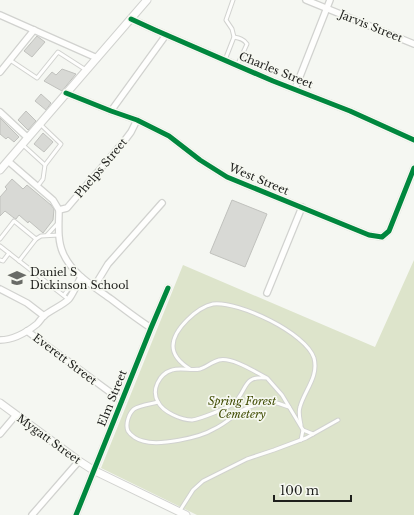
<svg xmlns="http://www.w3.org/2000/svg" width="414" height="515" viewBox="0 0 414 515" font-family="'Libre Baskerville',serif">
<rect width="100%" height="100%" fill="#f5f7f2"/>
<polygon fill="#dde4cb" points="414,260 414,515 197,515 101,468 183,265 375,347"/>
<g fill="#d8d9d5" stroke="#c0c1bd">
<polygon points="37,36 45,42 32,57 24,51"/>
<polygon points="62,69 76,74 62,91 44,81 52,72 56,75"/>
<polygon points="41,94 51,103 46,110 35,101"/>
<polygon points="26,111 36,121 28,130 18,120"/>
<polygon points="0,118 19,137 14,142 8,137 6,139 0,134"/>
<polygon points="43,133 53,142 44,152 34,144"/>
<polygon points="12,179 23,189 27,185 51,205 54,209 53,220 43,233 29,221 28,223 19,215 16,219 14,218 5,211 0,216 0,197 7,189 5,187"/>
<polygon points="232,200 267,214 245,267 210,253"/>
</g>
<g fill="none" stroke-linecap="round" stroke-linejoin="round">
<g stroke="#d1d2cf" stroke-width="5">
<g id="service">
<path d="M 234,37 C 239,38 244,39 247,44 L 237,66"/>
<polyline points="10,60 37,78 58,52 86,70"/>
<polyline points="225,60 234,37 232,29 226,20 233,0"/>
<polyline points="23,145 45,165"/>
<polyline points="37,187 43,179 45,165 61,144 40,124"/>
<polyline points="47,235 58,223"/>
<polyline points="0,239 14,221 36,239 41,236 59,235"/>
<polyline points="0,246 68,299"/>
<polyline points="0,260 3,261 9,253"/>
<polyline points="19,261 36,239"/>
<polyline points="64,295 70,287"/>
<path d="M 190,369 C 182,364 173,357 173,346 C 173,329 198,307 213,304 C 239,301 306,333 314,358 C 319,377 304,391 300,407 C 298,413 300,419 301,425"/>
<path d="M 267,378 C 255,372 233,357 219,360 C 212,362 206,367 200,369 C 191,371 181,367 172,370 C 159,374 151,390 158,402 C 163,412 181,420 192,420 C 200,419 228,408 234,403 C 248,390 242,375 267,378 L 282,395 L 303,430 L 301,440"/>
<path d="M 158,402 C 151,404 140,405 134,409 C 129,413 125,424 128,431 C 131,436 138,440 143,441 C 159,446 199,438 214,429 C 223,425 231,418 239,412 C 249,406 265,401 277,403 C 281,404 285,406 289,407"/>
<polyline points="303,430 313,434"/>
<polyline points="179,512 193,490 203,481 247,459 274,450 306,438 338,420"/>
</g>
</g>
<g stroke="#d1d2cf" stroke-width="8">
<g id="minor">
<polyline points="306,0 414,44"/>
<polyline points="0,15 97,58"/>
<polyline points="131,19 155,30 273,81 350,111 414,140"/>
<polyline points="0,72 34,30"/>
<polyline points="295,89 330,0"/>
<polyline points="66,93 111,111 137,120 169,136 200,160 227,177 369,235 382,237 389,231 414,168"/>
<polyline points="111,111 166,35"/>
<polyline points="0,112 28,138"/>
<path d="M 8,161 L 53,200 L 59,210 C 59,223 57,240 63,253 C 72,274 93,286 111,299 C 124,309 137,319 151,328"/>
<polyline points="59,210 67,208 125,140 131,132 137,120"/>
<polyline points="94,287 108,264 162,203"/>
<polyline points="0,289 27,303 44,316"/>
<polyline points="267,293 302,207"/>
<polyline points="27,331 122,401"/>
<path d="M 0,340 C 13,340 27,332 37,324 C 40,321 42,317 45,315 C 53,309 63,305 69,299 C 74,292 77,284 81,277"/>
<polyline points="0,434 16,415"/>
<polyline points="32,515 79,461"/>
<polyline points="76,515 151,328 168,288"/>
</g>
</g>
<g stroke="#d1d2cf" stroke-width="9">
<g id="tertiary">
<polyline points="0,170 147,0"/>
<polyline points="0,403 79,461 93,470 186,515"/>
</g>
</g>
<use href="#service" stroke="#fefefd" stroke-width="3"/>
<use href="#minor" stroke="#fefefd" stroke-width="5.5"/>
<use href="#tertiary" stroke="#fefefd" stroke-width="7"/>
<g stroke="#f6f8f1" stroke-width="8">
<g id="cycleway">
<polyline points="131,19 155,30 273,81 350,111 414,140"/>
<polyline points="66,93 111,111 137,120 169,136 200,160 227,177 369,235 382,237 389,231 414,168"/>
<polyline points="76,515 151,328 168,288"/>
</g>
</g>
<use href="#cycleway" stroke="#00873e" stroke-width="5"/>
</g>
<defs>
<g id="school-bare" transform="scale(1.38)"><path d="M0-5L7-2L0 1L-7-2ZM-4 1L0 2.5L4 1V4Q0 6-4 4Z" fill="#696b67" stroke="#f6f8f1" stroke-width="2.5" paint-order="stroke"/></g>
</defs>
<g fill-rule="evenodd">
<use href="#school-bare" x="17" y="278"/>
</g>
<g text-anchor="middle" stroke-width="3.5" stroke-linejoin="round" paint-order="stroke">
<g font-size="11" fill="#1e1f1c" stroke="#f6f8f1">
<text transform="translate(371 26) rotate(22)" y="4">Jarvis Street</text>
<text transform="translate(276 70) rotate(22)" y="4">Charles Street</text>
<text transform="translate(101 168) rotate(-50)" y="4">Phelps Street</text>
<text transform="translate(259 179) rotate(23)" y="4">West Street</text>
<text transform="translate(65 359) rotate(37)" y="4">Everett Street</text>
<text transform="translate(112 398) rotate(-68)" y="4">Elm Street</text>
<text transform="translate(49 439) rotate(36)" y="4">Mygatt Street</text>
</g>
<g font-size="11" fill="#1e1f1c" stroke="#f6f8f1" text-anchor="start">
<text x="30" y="276">Daniel S<tspan x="30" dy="13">Dickinson School</tspan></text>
</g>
<g font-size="11" font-style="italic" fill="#404c03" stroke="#f6f8f1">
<text x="242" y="405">Spring Forest<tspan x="242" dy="13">Cemetery</tspan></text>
</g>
</g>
<path d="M274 495v6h77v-6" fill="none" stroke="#1e1f1c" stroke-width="2"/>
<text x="280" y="495" font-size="12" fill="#1e1f1c" stroke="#f6f8f1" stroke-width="3" paint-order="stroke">100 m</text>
</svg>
